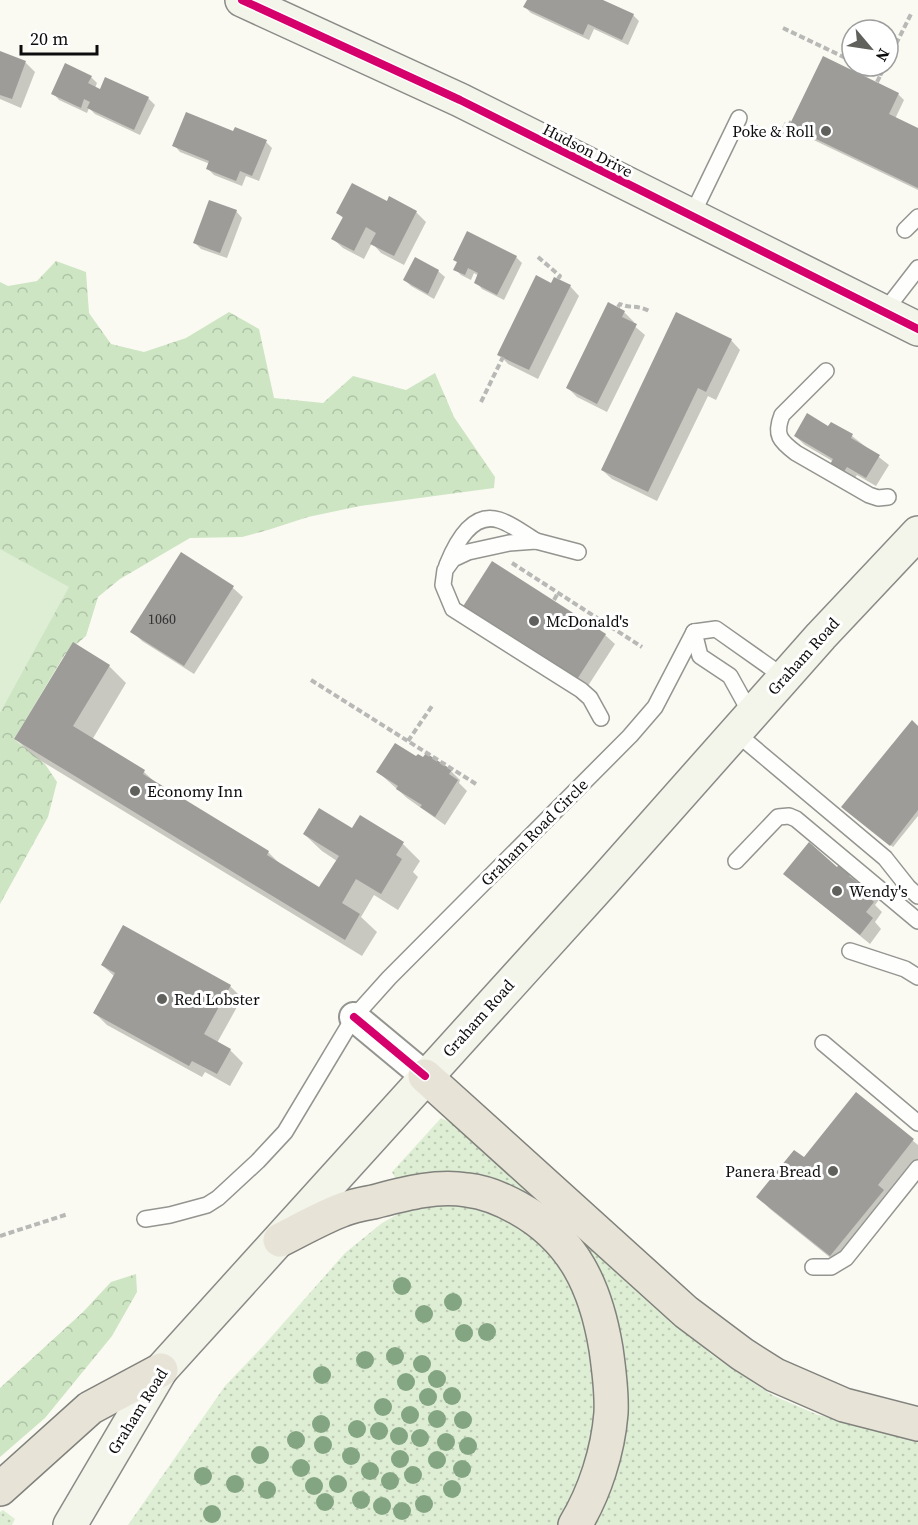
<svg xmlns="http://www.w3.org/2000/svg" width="918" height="1525" viewBox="0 0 918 1525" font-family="'Source Serif 4',serif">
<defs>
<pattern id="grass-dots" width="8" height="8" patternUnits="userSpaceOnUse" patternTransform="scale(1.5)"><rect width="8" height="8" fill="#deeed4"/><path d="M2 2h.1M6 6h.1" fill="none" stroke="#bdcbb5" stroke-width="1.8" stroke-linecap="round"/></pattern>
<pattern id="forest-crowns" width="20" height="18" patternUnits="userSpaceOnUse" patternTransform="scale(1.5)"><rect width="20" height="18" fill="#cde5c3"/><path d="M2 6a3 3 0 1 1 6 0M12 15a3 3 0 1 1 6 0" fill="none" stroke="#afc3a6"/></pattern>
</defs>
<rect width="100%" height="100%" fill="#fafaf2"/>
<g fill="url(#grass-dots)">
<polygon points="441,1118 460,1127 506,1167 712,1355 772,1395 818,1415 918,1436 918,1525 591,1525 626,1410 564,1226 398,1183 392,1172"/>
<polygon points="449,1199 515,1216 573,1265 598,1385 596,1432 588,1467 561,1525 128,1525 225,1386 265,1344 345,1253 382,1223 416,1204"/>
<polygon points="3,1510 15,1519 12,1525 0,1525 0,1512"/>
</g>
<g fill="url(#forest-crowns)">
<polygon points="56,261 86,272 89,313 111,344 144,352 186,338 229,312 259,329 274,398 323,403 353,376 406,390 435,373 454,417 495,477 494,488 360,506 308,517 268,530 242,537 190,538 120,579 98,597 86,636 65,654 14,739 45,764 57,782 48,817 0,904 0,282 8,286 37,281"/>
<polygon points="136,1274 137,1292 112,1336 45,1418 0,1457 0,1388 83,1312 111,1282"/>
</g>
<polygon fill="#deeed4" points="0,549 69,587 0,713"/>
<g fill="#0003">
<polygon points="528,0 600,0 633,15 639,21 628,45 594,29 589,40 531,13 525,7"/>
<polygon points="0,53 26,63 35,72 21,108 0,99"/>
<polygon points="91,77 97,83 95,88 101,91 148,98 155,105 140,135 95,114 89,108 87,113 59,100 53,93"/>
<polygon points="898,94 904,100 895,119 918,130 918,190 797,132 791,125"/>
<polygon points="266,142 272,148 259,181 246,176 242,186 214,175 208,169 210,164 180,152 174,145"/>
<polygon points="388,203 416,212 426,222 404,265 381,253 372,243 364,259 343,248 333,239 344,219 338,213"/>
<polygon points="236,211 242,218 227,258 201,249 194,242"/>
<polygon points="516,257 522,263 504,300 482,289 476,282 479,276 474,273 471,280 461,275 455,269"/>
<polygon points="438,271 445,277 434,299 411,286 405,280"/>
<polygon points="552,285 570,286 579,296 538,379 508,364 499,354"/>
<polygon points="624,312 634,322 632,324 645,335 607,412 577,397 568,388"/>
<polygon points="731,340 740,350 716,400 708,396 657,501 612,479 602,470"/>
<polygon points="829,428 852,436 889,465 876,486 857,475 851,484 834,462 805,445 795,436"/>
<polygon points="181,555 233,588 243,597 194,674 142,641 132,631"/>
<polygon points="464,608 605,635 615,644 586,689"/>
<polygon points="109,666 126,683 92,740 144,772 158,785 268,852 284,868 320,889 337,861 322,851 304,834 352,830 360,817 403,844 420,861 413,872 418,877 398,910 374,895 361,917 377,932 362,956 33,756 16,739"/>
<polygon points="918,728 918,816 893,847 846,809"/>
<polygon points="417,758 451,771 460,780 459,783 467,791 445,825 407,798 378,772"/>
<polygon points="841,864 861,882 855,889 857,891 865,881 881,897 875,905 882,912 875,922 881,929 870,944 785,874 837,869"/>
<polygon points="102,965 230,986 242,998 217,1043 230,1050 243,1063 230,1086 205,1072 202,1077 107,1025 94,1012 114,976"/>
<polygon points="856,1094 918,1145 918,1162 843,1268 770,1209 758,1197 804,1160"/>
</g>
<g fill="#9e9c98">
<polygon points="527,0 603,0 634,14 622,40 588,24 583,35 523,7"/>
<polygon points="0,51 26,61 12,99 0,95"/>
<polygon points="823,56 899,93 889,114 918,128 918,188 789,126"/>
<polygon points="65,63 92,76 88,83 100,89 105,77 149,97 134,130 87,108 90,102 84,99 81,108 51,94"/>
<polygon points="186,112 233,131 235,127 267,140 252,176 240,171 236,181 206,169 209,161 172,146"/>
<polygon points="352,183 387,201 389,196 417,211 394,256 370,244 376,233 366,227 354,251 331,239 343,217 336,213"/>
<polygon points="209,200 237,210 220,253 193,243"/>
<polygon points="467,231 517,256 497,295 474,283 478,273 468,268 465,275 453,270 457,262 453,260"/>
<polygon points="415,257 439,270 428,294 403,280"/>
<polygon points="536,275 551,283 554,277 571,285 529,370 497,355"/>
<polygon points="608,302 625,311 622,317 637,324 597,404 566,388"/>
<polygon points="676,312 732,339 706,392 698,388 648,492 601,470"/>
<polygon points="807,413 828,426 831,422 853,434 851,438 880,455 866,478 847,467 841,476 828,468 833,459 794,436"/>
<polygon points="181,552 234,586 184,666 130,632"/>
<polygon points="492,561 606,634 576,681 462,608"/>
<polygon points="73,642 110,665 73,726 145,770 143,774 269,851 267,855 319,887 339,856 303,834 319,808 352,828 360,815 404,842 396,855 402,859 381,894 356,879 342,903 360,914 345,940 14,739"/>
<polygon points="912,720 918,726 918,810 890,846 841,807"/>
<polygon points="395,743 416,756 418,754 423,757 426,753 452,770 449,774 458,780 435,817 420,807 422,805 396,789 398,786 376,772"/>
<polygon points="809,842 837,867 841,862 852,872 849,876 861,885 865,879 873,886 866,895 874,902 866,912 873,918 860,935 783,874"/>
<polygon points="123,925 231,985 204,1034 231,1049 217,1074 192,1061 189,1066 93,1013 115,973 101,965"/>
<polygon points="856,1092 914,1139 878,1185 884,1190 830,1256 756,1197 794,1150 804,1157"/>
</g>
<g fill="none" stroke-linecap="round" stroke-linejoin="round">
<g stroke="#949490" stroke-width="18">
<g id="lane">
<polyline points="691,217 739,118"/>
<polyline points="905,230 918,217"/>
<polyline points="884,312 918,268"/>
<path d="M 826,371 L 782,415 C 774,435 780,441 796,453 L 869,495 L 878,498 L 888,497"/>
<polyline points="578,552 536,541 509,543 468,552 453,559 445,570 443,585 453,609 581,690 590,698 601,718"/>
<path d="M 447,565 C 455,545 471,511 499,520 C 512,524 524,534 536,541"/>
<polyline points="694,632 716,629 784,677"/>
<polyline points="694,632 700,656 730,676 751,714"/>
<polyline points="735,732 885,858 908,887 918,896"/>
<polyline points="736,861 778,817 789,816 796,819 918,921"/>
<polyline points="850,951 905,969 918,977"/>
<polyline points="823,1043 918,1123"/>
<polyline points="145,1219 170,1215 207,1205 218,1198 258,1161 285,1132 354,1017 389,978 630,736 655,707 694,632"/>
<polyline points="813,1267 831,1267 846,1258 918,1168"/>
</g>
</g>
<g stroke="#949490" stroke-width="32">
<polyline id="street" points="354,1017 425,1076"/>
</g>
<g stroke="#8a8a87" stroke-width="36">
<g id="secondary">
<polyline points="242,0 460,100 918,329"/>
<polyline points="70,1525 161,1370 602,883 821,636 918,533"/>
</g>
</g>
<g stroke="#81817d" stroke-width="36">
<g id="highway">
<polyline points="425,1076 686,1312 742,1354 775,1375 844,1405 918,1424"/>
<path d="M 280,1240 C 300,1230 321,1218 342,1210 C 351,1206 362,1204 373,1202 C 404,1194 435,1185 467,1190 C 485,1192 502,1199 518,1208 C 574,1239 596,1288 606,1349 C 609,1370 612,1392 611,1413 C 608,1451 595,1492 575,1525"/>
<polyline points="0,1489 90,1408 161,1370"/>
</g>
</g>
<g stroke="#b8b8b6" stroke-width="4" stroke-dasharray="6 3" stroke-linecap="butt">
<polyline points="783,28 852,61"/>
<polyline points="888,60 911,14"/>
<polyline points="863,66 881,74 885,66"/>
<polyline points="877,82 881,74"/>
<polyline points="756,127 779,138 787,122 791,123"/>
<polyline points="538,257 560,276 558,279"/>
<path d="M 618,307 L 620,304 C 631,309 637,304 651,312"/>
<polyline points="481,402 503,357"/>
<polyline points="512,563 642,647"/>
<polyline points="554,600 558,593"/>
<polyline points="311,680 476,784"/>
<polyline points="408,741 432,706"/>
<polyline points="0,1236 68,1214"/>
</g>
<use href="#lane" stroke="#fefefd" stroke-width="15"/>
<use href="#street" stroke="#fefefd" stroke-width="28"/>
<use href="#secondary" stroke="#f3f4ea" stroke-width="33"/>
<use href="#highway" stroke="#e7e3d7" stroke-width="33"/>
<g stroke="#fff" stroke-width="11">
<g id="cycleway">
<polyline points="242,0 460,100 918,329"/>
<polyline points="354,1017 425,1076"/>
</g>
</g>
<use href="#cycleway" stroke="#d6006c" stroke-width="8"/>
</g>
<g fill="#84a581">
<circle cx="402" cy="1286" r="9"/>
<circle cx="453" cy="1302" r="9"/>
<circle cx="424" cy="1314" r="9"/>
<circle cx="487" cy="1332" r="9"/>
<circle cx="464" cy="1333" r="9"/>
<circle cx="395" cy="1356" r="9"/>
<circle cx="365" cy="1360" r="9"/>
<circle cx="422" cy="1364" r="9"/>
<circle cx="322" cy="1375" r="9"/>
<circle cx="437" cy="1379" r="9"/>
<circle cx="406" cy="1382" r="9"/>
<circle cx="452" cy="1396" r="9"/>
<circle cx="428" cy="1397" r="9"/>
<circle cx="383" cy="1407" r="9"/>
<circle cx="410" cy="1415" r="9"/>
<circle cx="437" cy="1419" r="9"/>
<circle cx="463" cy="1420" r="9"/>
<circle cx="321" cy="1424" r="9"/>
<circle cx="357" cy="1429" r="9"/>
<circle cx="379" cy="1431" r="9"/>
<circle cx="399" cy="1436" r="9"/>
<circle cx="420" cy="1438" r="9"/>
<circle cx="296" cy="1440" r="9"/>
<circle cx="446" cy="1442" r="9"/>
<circle cx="323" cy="1445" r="9"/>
<circle cx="468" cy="1446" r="9"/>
<circle cx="260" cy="1455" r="9"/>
<circle cx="351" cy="1456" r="9"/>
<circle cx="400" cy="1459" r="9"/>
<circle cx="437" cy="1460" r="9"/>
<circle cx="301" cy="1468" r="9"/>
<circle cx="462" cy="1469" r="9"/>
<circle cx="370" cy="1471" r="9"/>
<circle cx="413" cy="1475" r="9"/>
<circle cx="203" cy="1476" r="9"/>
<circle cx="390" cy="1481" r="9"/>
<circle cx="235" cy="1484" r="9"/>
<circle cx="338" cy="1484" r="9"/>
<circle cx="314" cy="1486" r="9"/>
<circle cx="452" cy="1489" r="9"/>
<circle cx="267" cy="1490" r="9"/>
<circle cx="361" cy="1500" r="9"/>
<circle cx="325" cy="1502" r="9"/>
<circle cx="424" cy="1504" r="9"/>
<circle cx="382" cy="1506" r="9"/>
<circle cx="402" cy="1511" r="9"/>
<circle cx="212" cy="1514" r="9"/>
</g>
<g fill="#60605d" stroke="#fff" stroke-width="2">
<circle cx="826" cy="131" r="6"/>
<circle cx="534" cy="621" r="6"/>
<circle cx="135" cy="791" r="6"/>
<circle cx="837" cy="891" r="6"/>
<circle cx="162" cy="999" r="6"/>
<circle cx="833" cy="1171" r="6"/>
</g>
<g text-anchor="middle" stroke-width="6" stroke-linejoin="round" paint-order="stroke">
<g font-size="14" fill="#313130">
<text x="162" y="624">1060</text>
</g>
<g font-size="16" fill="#0d0d0d" stroke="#fff" text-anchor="start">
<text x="814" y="137" text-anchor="end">Poke &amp; Roll</text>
<text x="546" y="627">McDonald's</text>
<text x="147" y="797">Economy Inn</text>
<text x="849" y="897">Wendy's</text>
<text x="174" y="1005">Red Lobster</text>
<text x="821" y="1177" text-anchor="end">Panera Bread</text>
</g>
<g font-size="16" fill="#0d0d0d" stroke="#fff">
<text transform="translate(588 150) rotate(27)" y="6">Hudson Drive</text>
<text transform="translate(803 656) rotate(-48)" y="6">Graham Road</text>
<text transform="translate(534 832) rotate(-45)" y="6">Graham Road Circle</text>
<text transform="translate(478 1018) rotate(-48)" y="6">Graham Road</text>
<text transform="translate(137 1411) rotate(-58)" y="6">Graham Road</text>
</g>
</g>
<g transform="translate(870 48) rotate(119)"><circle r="28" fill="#ffffff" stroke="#9e9e9e" stroke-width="1.5"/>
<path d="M0-4.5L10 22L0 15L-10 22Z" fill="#60605d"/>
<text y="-9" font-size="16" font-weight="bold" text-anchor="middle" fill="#0d0d0d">N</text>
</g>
<path d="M21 45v9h76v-9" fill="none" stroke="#0d0d0d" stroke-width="3"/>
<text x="30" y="45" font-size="18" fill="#0d0d0d" stroke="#ffffff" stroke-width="4.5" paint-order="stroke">20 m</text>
</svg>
